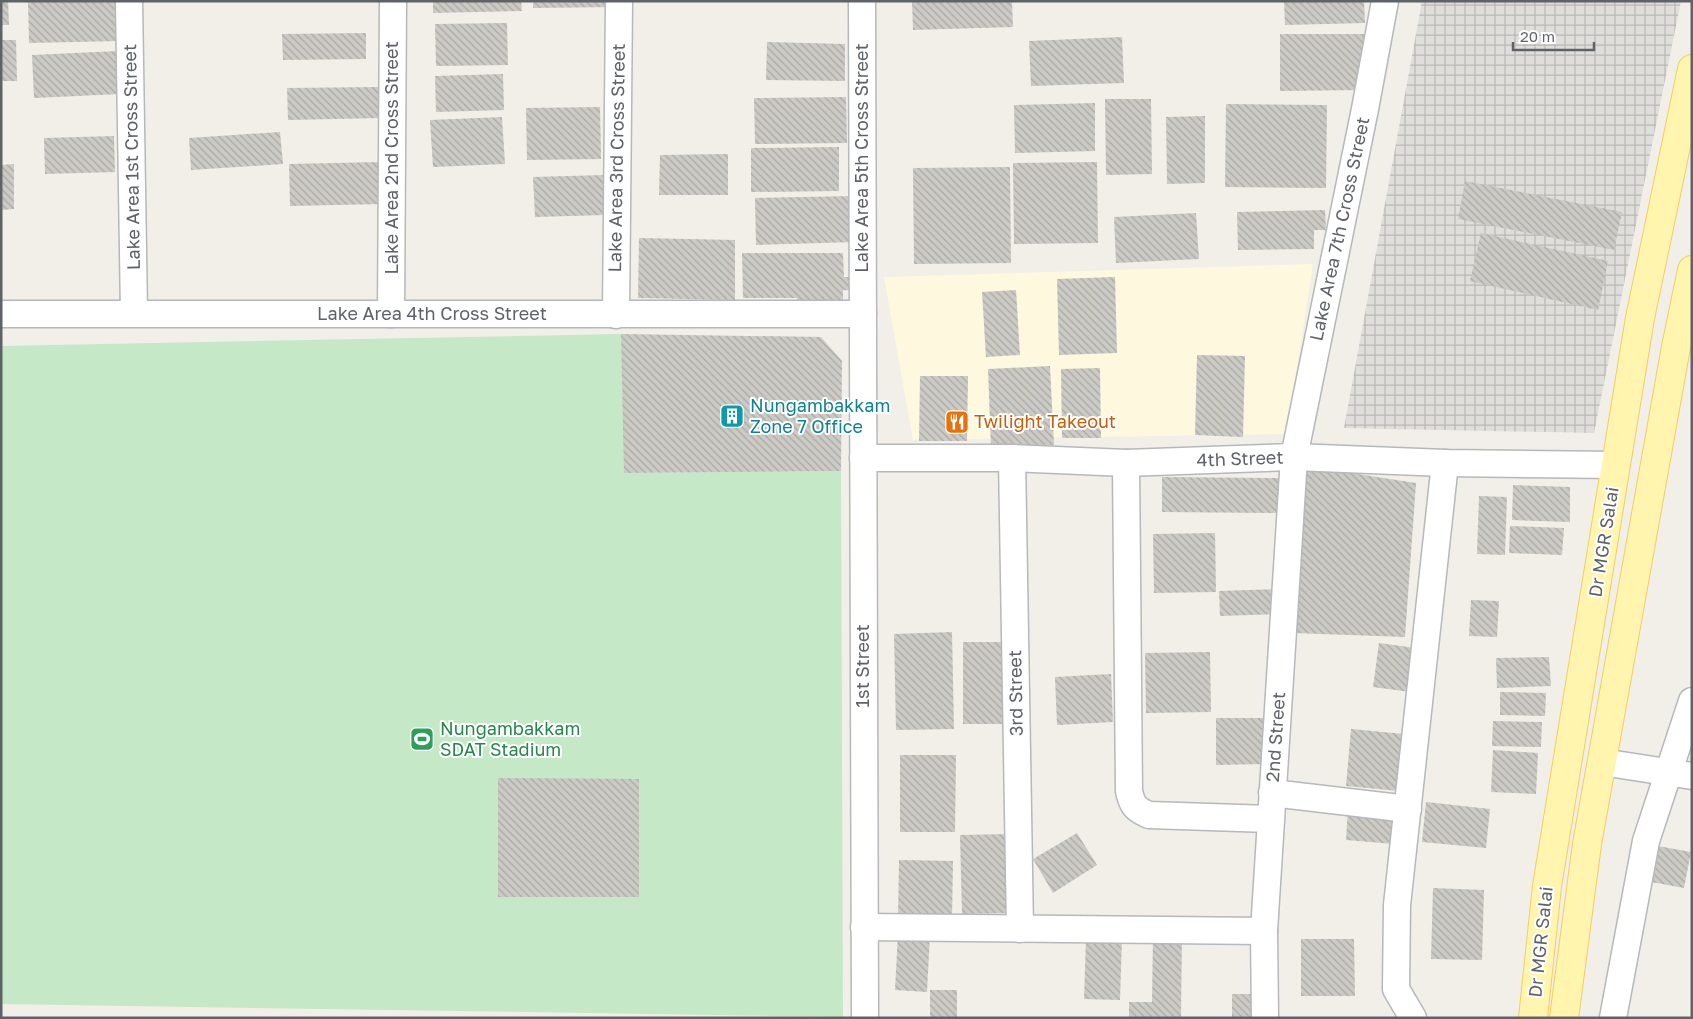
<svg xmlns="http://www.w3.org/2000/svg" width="1693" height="1019" viewBox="0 0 1693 1019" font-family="'Golos Text',sans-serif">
<defs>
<pattern id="industrial-grid" width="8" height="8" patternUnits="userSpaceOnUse" patternTransform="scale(1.25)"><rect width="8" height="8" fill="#e0deda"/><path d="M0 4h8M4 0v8" fill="none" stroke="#b9b8b5"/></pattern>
<pattern id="building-back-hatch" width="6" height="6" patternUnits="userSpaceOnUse" patternTransform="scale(1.25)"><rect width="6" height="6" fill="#cccac5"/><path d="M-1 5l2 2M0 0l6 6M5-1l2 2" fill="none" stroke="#a9a8a4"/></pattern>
</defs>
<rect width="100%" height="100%" fill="#f1efe8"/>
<polygon fill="#fef8df" points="1313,264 1287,434 913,440 884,277"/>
<polygon fill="url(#industrial-grid)" points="1422,1 1681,1 1594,433 1344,428"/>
<polygon fill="#c5e8c6" points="621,334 625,473 841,471 843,1017 1,1004 1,346"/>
<g fill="url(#building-back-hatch)">
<polygon points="1,1 8,1 9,25 1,25"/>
<polygon points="28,1 119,1 120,41 29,43"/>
<polygon points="433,1 521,1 522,11 433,13"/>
<polygon points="533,1 616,1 616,7 533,8"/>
<polygon points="912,1 1012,1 1013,27 913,30"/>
<polygon points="1284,1 1364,1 1365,23 1285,25"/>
<polygon points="507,23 508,65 436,66 435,24"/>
<polygon points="366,33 366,59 283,60 282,34"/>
<polygon points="1280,34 1364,34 1365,90 1280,91"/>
<polygon points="1122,37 1124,83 1031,86 1029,41"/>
<polygon points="1,40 16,40 17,81 1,81"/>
<polygon points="767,42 845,44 845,81 766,80"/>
<polygon points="118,51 120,94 34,98 32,55"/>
<polygon points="503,74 504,110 436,112 435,76"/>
<polygon points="380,87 380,118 288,120 287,88"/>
<polygon points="846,97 847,143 755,144 754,98"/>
<polygon points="1105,99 1151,99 1152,174 1106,175"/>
<polygon points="1095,103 1095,151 1015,153 1014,105"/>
<polygon points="1226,104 1327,105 1326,188 1225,187"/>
<polygon points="600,107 601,159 527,160 526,108"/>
<polygon points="1205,116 1205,183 1167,184 1166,117"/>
<polygon points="502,117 505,164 433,167 430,120"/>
<polygon points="280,132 283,164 191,170 189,138"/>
<polygon points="114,136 115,172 45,174 44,138"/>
<polygon points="839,147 839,191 751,192 751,148"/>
<polygon points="728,154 728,195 659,195 660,155"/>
<polygon points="381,162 382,204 290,206 289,164"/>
<polygon points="1097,162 1098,243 1014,244 1013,163"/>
<polygon points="14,164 14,209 1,210 1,165"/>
<polygon points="1010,167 1011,263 914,264 913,168"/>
<polygon points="604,175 605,215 535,217 533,177"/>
<polygon points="1465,181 1622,212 1614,250 1458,219"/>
<polygon points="855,196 856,242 756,245 755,198"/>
<polygon points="1325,210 1326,230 1314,230 1314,249 1238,250 1237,212"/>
<polygon points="1196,213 1199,259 1116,263 1114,217"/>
<polygon points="1481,233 1608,261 1598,310 1470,281"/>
<polygon points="639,238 735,240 735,300 638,298"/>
<polygon points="742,253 843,253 844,277 855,277 856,291 843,290 843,301 797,302 797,298 743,298"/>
<polygon points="1115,277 1117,353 1059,355 1057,279"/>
<polygon points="1016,290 1020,355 986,357 982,292"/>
<polygon points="621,334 821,337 842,361 841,471 624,473"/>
<polygon points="1197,355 1245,356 1243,437 1195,435"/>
<polygon points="1050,366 1054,445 991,448 988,369"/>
<polygon points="1100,368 1101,438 1062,438 1061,369"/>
<polygon points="920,376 968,376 967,441 919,441"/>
<polygon points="1299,465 1416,483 1405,637 1293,633"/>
<polygon points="1162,477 1281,478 1281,513 1162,512"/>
<polygon points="1513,485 1570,487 1570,522 1512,520"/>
<polygon points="1479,496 1507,497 1505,555 1477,554"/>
<polygon points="1510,526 1564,528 1562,555 1509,553"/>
<polygon points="1215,533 1216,592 1154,593 1153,534"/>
<polygon points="1276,589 1277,614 1220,616 1219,591"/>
<polygon points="1471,600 1499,601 1497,637 1469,636"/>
<polygon points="952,632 954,729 896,730 894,634"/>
<rect x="963" y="642" width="46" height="82"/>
<polygon points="1379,643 1423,649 1418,693 1373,687"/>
<polygon points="1210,652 1211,712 1146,713 1145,653"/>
<polygon points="1549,657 1551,686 1497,688 1496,658"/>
<polygon points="1111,674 1113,722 1057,725 1055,677"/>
<polygon points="1500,692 1546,693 1545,716 1500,715"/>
<polygon points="1216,718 1266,718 1267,764 1216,765"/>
<polygon points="1493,721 1542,722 1541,747 1492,746"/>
<polygon points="1351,729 1404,734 1399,791 1346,786"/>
<polygon points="1493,750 1538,753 1536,794 1491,792"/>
<polygon points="900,755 956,755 955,832 900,832"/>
<polygon points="498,778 639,779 639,897 498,897"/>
<polygon points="1426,802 1490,809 1486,848 1422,842"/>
<polygon points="1348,808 1396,812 1394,844 1346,840"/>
<polygon points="1077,833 1097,865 1053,893 1033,859"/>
<polygon points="1010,834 1012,913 962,914 960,835"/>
<polygon points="1658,846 1691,852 1684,888 1651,882"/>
<polygon points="899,860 953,861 952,919 898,918"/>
<polygon points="1433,888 1484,890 1482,960 1431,959"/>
<polygon points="1153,933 1182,933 1181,1018 1129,1018 1129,1002 1152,1002"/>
<polygon points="898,934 930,935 927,992 895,990"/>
<polygon points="1086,938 1122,939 1120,1000 1084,999"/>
<polygon points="1301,939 1354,939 1355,996 1301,996"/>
<rect x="930" y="990" width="27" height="28"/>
<rect x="1232" y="994" width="26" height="24"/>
</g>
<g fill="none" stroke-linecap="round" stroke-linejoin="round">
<g stroke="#b5b8bc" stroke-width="29">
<g id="minor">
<polyline points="129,1 134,313"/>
<polyline points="862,1 865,1018"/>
<polyline points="1,314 863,314"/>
<polyline points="391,314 393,1"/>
<polyline points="616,315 619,1"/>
<polyline points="863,458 1012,458 1126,463 1294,457 1445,463 1616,465"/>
<polyline points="1012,458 1020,929"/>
<path d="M 1126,463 L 1129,791 C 1132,805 1135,809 1149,815 L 1270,819"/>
<polyline points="1602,762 1692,776"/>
<polyline points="1272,793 1408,809"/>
<polyline points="864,927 1264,931"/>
<polyline points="1265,1018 1264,931 1294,457 1365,109 1385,1"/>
<polyline points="1413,1018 1396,989 1397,905 1445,463"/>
<polyline points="1613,1018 1646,841 1692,701"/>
</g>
</g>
<g stroke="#f3ce5f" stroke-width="30">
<g id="major">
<polyline points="1533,1018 1547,886 1640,318 1692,69"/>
<polyline points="1564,1018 1587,844 1676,347 1692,270"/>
</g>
</g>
<use href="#minor" stroke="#fff" stroke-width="26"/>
<use href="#major" stroke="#fff5af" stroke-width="28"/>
</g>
<defs>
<g id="building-square" transform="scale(1.25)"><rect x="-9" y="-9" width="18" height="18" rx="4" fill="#0f9aa8" stroke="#fff"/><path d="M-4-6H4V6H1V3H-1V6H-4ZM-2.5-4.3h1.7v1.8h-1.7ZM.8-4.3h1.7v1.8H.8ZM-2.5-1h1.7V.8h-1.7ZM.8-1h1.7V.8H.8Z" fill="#fff"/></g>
<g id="restaurant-square" transform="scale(1.25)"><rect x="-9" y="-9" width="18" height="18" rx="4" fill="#e8710a" stroke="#fff"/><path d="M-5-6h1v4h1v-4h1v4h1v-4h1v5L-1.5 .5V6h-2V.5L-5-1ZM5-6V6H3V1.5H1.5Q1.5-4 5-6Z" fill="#fff"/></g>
<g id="stadium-square" transform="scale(1.25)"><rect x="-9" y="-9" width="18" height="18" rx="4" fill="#2e9e5b" stroke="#fff"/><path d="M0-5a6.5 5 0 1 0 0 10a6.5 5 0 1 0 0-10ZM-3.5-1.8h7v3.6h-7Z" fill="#fff"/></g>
</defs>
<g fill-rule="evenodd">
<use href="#building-square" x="732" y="416"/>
<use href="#restaurant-square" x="957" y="422"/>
<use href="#stadium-square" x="422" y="739"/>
</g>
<g text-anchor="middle" stroke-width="4" stroke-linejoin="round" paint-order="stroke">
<g font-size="18" fill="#5f6368" stroke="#fff">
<text transform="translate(132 157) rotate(-91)" y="6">Lake Area 1st Cross Street</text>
<text transform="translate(392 158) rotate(-90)" y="6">Lake Area 2nd Cross Street</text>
<text transform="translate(617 158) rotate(-89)" y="6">Lake Area 3rd Cross Street</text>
<text transform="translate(862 158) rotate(-90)" y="6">Lake Area 5th Cross Street</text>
<text transform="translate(1340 229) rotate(-78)" y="6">Lake Area 7th Cross Street</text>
<text x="432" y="320">Lake Area 4th Cross Street</text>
<text transform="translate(1240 459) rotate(-2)" y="6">4th Street</text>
<text transform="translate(1604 542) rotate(-81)" y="6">Dr MGR Salai</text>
<text transform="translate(863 666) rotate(-90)" y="6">1st Street</text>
<text transform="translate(1016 693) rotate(-91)" y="6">3rd Street</text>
<text transform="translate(1276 737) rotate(-86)" y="6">2nd Street</text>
<text transform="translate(1541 942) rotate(-84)" y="6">Dr MGR Salai</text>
</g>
<g font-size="18" fill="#0d838f" stroke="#fff" text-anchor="start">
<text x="750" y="412">Nungambakkam<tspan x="750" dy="21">Zone 7 Office</tspan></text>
</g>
<g font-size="18" fill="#c56008" stroke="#fff" text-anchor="start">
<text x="974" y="428">Twilight Takeout</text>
</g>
<g font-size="18" fill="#27864d" stroke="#fff" text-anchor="start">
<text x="440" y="735">Nungambakkam<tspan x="440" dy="21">SDAT Stadium</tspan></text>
</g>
</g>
<rect width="1693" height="1019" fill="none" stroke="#5f6368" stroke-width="5"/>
<path d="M1513 42v8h81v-8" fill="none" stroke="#5f6368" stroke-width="2.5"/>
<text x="1520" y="42" font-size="15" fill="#5f6368" stroke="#ffffff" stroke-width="4" paint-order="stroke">20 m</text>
</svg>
